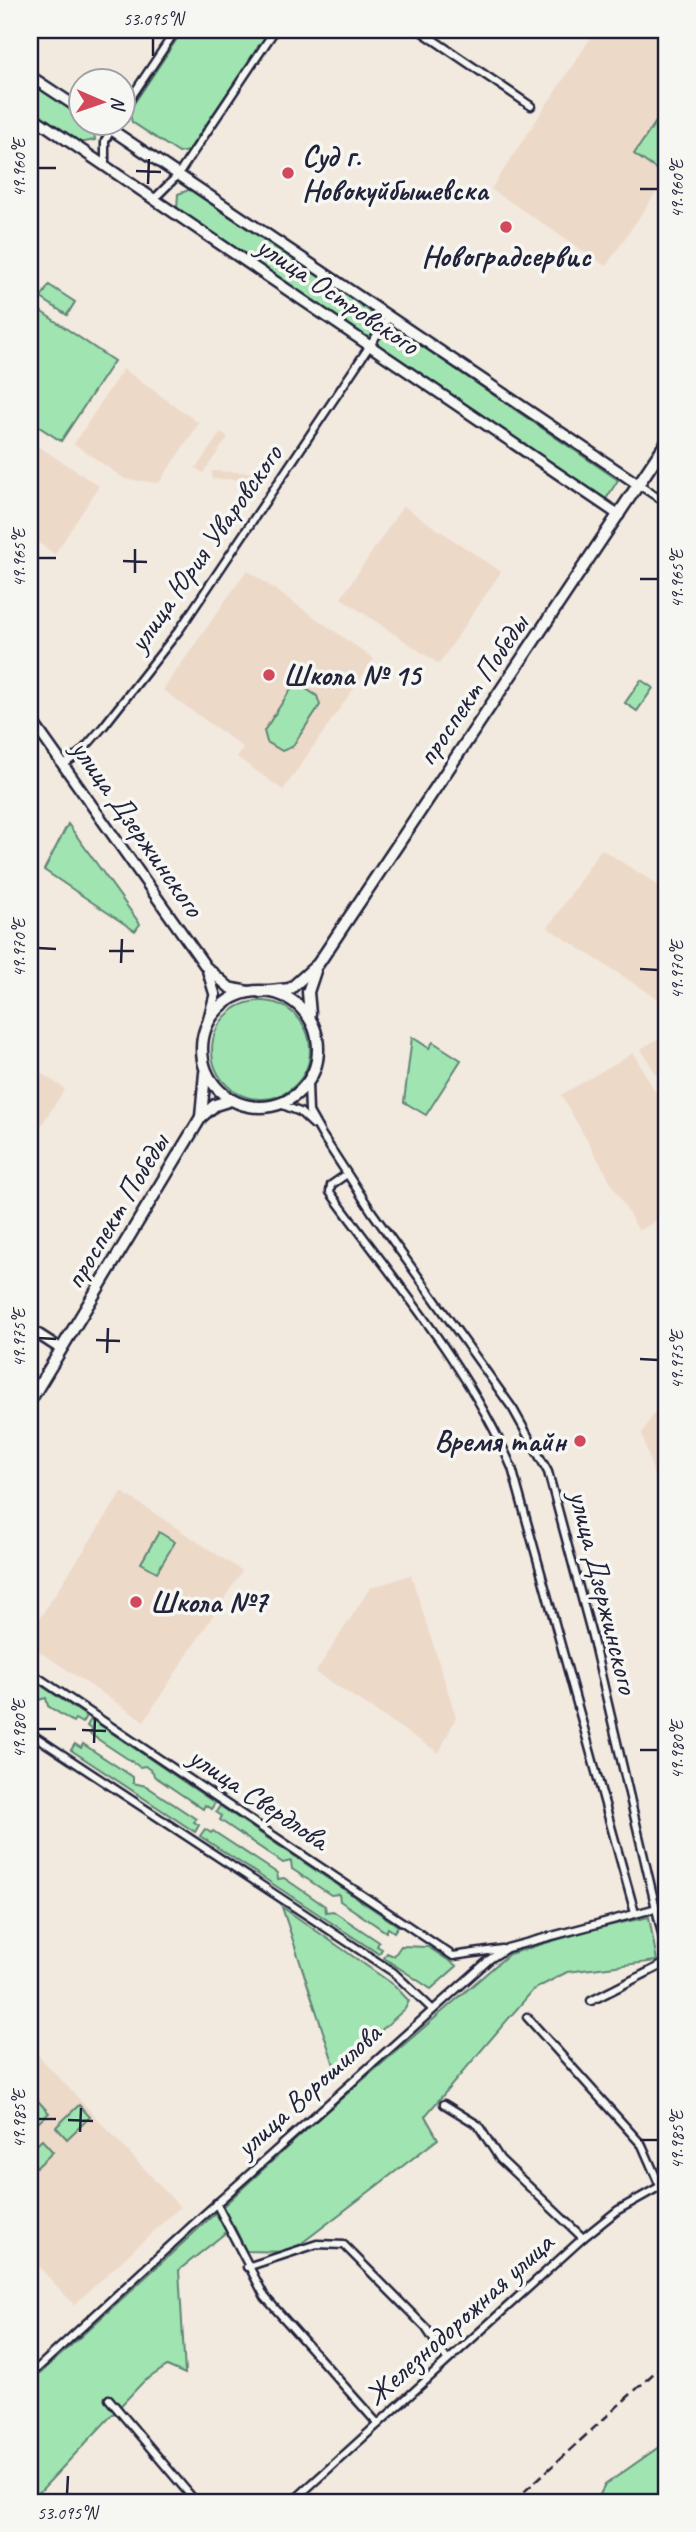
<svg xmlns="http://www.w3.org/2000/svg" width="696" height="2532" viewBox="0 0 696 2532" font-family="Caveat,sans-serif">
<rect width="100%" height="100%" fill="#f2e9df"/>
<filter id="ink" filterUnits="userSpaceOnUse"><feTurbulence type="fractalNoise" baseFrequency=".0143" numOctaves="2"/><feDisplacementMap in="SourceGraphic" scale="14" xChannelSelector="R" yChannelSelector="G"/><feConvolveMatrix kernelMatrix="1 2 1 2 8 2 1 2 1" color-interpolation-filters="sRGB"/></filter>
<g filter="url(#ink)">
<g fill="#edd9c8">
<polygon points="596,30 656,30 666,36 666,178 606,266 491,189"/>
<polygon points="123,369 199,423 159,483 125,479 74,444"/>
<polygon points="221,432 228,437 203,473 196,468"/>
<polygon points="30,441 99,486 55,554 30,537"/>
<polygon points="212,471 259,473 258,480 212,479"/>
<polygon points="403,506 501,572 439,664 341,598"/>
<polygon points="247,570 374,659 283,790 237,757 243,747 163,690"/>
<polygon points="601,849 666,890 666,1004 548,928"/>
<polygon points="666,1034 666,1091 641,1049"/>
<polygon points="633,1053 666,1111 666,1215 639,1231 561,1095"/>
<polygon points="30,1066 65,1089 30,1142"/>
<polygon points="666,1393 666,1513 665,1514 642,1433"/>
<polygon points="122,1492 242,1571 144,1721 30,1645 30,1633"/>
<polygon points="411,1575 456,1717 439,1753 316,1672 370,1588"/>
<polygon points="34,2051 180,2207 74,2305 30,2257 30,2055"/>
</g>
<g fill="#a0e5b1" stroke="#618476" stroke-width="2">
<polygon points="183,30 270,30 188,151 179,153 132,122 129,111"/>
<polygon points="30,82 80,116 80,122 93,124 95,140 80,143 30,109"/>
<polygon points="666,107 666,154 656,169 634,154"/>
<polygon points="191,189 386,321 373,342 177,209 178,194"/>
<polygon points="49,285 75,302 67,315 41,298"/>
<polygon points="30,304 114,361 61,441 30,421"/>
<polygon points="388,323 618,480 606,499 376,343"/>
<polygon points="641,680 653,688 637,711 625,703"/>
<polygon points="300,685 317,696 320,705 292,747 282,751 267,742 264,731 291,689"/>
<polygon points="68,824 140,924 135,931 44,870"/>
<circle cx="261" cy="1050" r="49"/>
<polygon points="412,1037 429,1048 433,1042 461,1060 426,1115 404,1102"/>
<polygon points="159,1532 175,1542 157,1572 141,1563"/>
<polygon points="30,1678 86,1716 82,1723 75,1719 73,1722 48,1706 46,1698 39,1700 30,1694"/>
<polygon points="91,1719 215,1803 211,1809 205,1805 203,1809 154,1776 153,1772 145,1766 140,1767 90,1734 92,1730 87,1726"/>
<polygon points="75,1744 81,1748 83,1744 133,1777 133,1783 146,1786 196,1819 194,1822 199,1825 195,1832 71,1750"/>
<polygon points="220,1806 398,1926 394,1932 388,1928 386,1932 340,1901 339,1894 331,1895 292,1869 291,1861 283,1863 220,1820 222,1816 216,1812"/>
<polygon points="205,1829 211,1833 213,1831 277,1873 278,1879 284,1878 325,1906 326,1912 333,1911 379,1942 377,1946 382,1949 379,1954 200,1836"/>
<polygon points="282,1907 394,1985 409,2001 405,2009 336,2071"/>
<polygon points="649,1917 657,1961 567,1972 533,1990 425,2116 438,2139 290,2252 246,2251 234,2226 179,2270 185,2374 167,2366 143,2382 30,2502 30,2383 327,2111 509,1954 593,1929"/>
<polygon points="401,1946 428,1947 457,1966 431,1989 384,1958 387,1953 394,1956"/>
<polygon points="30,2092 49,2113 30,2130"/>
<polygon points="79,2105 90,2117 67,2139 56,2127"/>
<polygon points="42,2140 53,2152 37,2167 30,2160 30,2151"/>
<polygon points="666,2442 666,2502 596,2502 605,2485"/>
</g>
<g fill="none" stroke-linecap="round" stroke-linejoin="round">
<g stroke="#22223b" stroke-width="11">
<g id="minor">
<polyline points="419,30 531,106"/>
<polyline points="122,111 176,30"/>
<polyline points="105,166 105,141 115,122"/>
<polyline points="154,199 178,175 275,30"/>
<polyline points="639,485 666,503"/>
<polyline points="64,765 82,751 103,727 180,629 389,317"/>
<polyline points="308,1083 309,1112 322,1135 372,1212 513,1409 548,1472 592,1636 666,1951"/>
<polyline points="280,1104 300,1112 314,1125"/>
<path d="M 347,1174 L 331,1185 L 330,1192 C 394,1280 469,1367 512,1468 L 635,1913"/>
<polyline points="30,1672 453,1956 502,1949"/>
<polyline points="30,1733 393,1972 432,2009"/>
<polyline points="591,2001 666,1963"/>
<polyline points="527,2017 642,2145 660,2186"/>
<polyline points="444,2104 478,2125 500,2159 583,2238"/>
<polyline points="216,2203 265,2297 378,2424"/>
<polyline points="247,2267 317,2244 344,2245 426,2328 447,2360"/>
<polyline points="30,2375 198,2220 490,1959 507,1948 657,1908"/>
<polyline points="109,2399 196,2502"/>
<polyline points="292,2502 583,2238 618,2210 666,2183"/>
</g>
</g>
<g stroke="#22223b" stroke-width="14">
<g id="secondary">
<polyline points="30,76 80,109"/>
<polyline points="30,115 619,515"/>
<polyline points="100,122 639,485"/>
<polyline points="30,718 206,967 230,988 251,992"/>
<polyline points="207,1025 215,995 208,972"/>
<polyline points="30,1329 61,1349"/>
</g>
</g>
<g stroke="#22223b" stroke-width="15">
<g id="primary">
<circle cx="260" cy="1049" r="58"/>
<polyline points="260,992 290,989 318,964 666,443"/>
<polyline points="310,1014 308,992 315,971"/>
<polyline points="201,1117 205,1073"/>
<polyline points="30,1401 201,1117 215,1105 231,1100"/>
</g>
</g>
<use href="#minor" stroke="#f6f6f2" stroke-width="6"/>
<use href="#secondary" stroke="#f6f6f2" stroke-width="9"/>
<use href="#primary" stroke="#f6f6f2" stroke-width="10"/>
<g stroke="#22223b" stroke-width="2.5" stroke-dasharray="10 5" stroke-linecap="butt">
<polyline points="513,2502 666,2362"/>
<polyline points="531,2502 542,2492"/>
</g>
</g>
</g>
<path fill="none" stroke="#22223b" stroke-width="2.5" d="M 153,56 L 153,38M 38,168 L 56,168M 136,171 L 161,172M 148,184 L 149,159M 640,189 L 658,189M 38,558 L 56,558M 123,561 L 147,562M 135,573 L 135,549M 640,579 L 658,579M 38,948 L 56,949M 109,951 L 134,951M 121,963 L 122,939M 640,969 L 658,970M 38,1338 L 56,1339M 96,1340 L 120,1341M 107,1353 L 108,1328M 640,1359 L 658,1360M 38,1729 L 56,1729M 82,1730 L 106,1731M 94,1743 L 95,1718M 640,1750 L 658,1750M 38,2119 L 56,2119M 68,2120 L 93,2121M 80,2132 L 81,2108M 640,2140 L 658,2140M 67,2494 L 68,2476"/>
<g fill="#d1495b" stroke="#f6f6f2" stroke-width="2.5">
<circle cx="288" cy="173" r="7"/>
<circle cx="506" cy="227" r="7"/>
<circle cx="269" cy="675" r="7"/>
<circle cx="580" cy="1441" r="7"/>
<circle cx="136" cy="1602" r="7"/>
</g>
<g text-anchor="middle" stroke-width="7" stroke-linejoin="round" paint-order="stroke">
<g font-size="30" font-weight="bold" fill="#22223b" stroke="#f6f6f2" text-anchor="start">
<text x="302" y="166">Суд г.<tspan x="302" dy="34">Новокуйбышевска</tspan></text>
<text x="506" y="266" text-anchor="middle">Новоградсервис</text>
<text x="283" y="685">Школа № 15</text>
<text x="566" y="1451" text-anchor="end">Время тайн</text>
<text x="150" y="1612">Школа №7</text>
</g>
<g font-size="30" fill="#22223b" stroke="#f6f6f2">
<text transform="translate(338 295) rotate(34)" y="10">улица Островского</text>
<text transform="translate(205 548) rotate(-55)" y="10">улица Юрия Уваровского</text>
<text transform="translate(472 690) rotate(-56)" y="10">проспект Победы</text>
<text transform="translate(138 828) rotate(55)" y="10">улица Дзержинского</text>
<text transform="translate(116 1211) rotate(-59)" y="10">проспект Победы</text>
<text transform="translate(604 1592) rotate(76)" y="10">улица Дзержинского</text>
<text transform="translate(259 1798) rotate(34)" y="10">улица Свердлова</text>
<text transform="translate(308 2090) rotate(-42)" y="10">улица Ворошилова</text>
<text transform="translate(459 2319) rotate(-42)" y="10">Железнодорожная улица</text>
</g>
</g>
<rect width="696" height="2532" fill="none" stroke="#f6f6f2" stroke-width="77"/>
<g transform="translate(102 102) rotate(92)"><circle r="33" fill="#f6f6f2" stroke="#a1a1a9" stroke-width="2"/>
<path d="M0-5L12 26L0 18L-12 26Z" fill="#d1495b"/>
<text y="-10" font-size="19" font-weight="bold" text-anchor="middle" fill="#22223b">N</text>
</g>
<rect x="38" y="38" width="620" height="2456" fill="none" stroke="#22223b" stroke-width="2.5"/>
<g font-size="18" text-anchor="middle" fill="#22223b">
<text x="153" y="25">53.095°N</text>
<text transform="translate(19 168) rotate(-90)" y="6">49.960°E</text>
<text transform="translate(677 189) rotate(-90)" y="6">49.960°E</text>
<text transform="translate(19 558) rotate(-90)" y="6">49.965°E</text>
<text transform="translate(677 579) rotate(-90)" y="6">49.965°E</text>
<text transform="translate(19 948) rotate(-90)" y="6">49.970°E</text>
<text transform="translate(677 970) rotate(-90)" y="6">49.970°E</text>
<text transform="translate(19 1338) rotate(-90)" y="6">49.975°E</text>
<text transform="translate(677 1360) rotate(-90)" y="6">49.975°E</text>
<text transform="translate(19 1729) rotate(-90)" y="6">49.980°E</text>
<text transform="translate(677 1750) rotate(-90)" y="6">49.980°E</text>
<text transform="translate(19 2119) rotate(-90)" y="6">49.985°E</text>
<text transform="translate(677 2140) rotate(-90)" y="6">49.985°E</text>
<text x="67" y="2519">53.095°N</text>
</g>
</svg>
